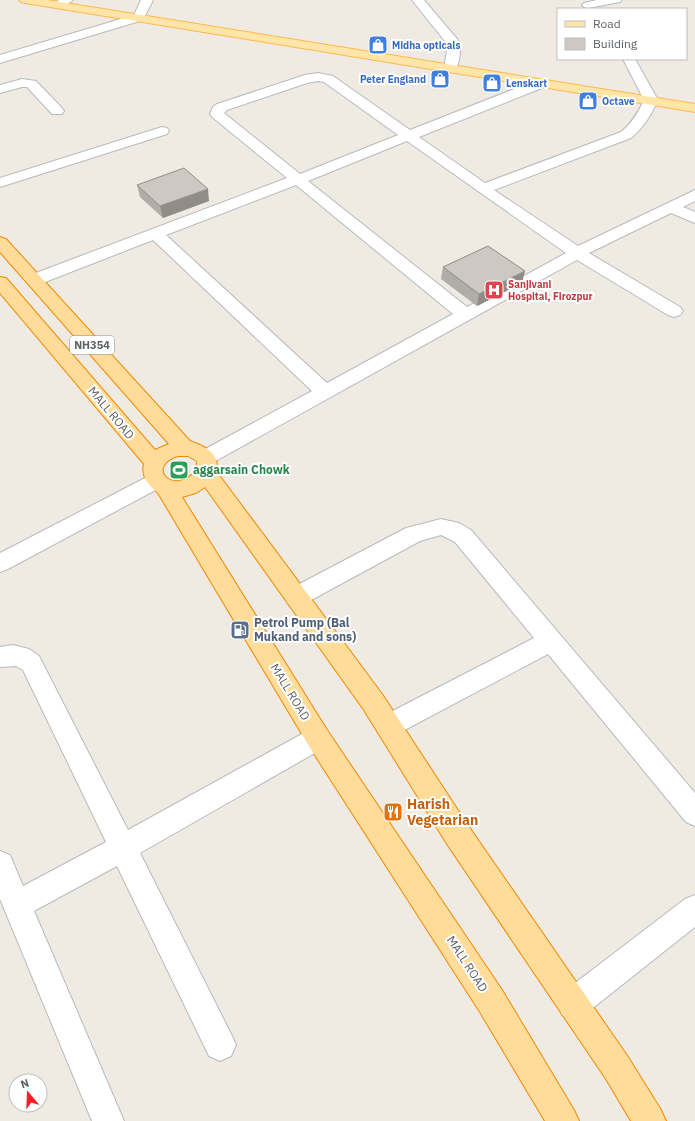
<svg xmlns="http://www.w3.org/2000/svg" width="695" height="1121" viewBox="0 0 695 1121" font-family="'IBM Plex Sans',sans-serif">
<rect width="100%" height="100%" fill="#efebe3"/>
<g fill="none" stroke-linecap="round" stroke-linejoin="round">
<g stroke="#b6babe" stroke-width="2">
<g id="minor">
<polygon points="59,0 73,0 63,7 55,7 53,5"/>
<polygon points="141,0 153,0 143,20 0,63 0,55 134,15"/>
<path d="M 412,0 L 424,0 L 457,39 C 462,48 460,62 455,71 L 445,71 L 444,68 L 448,45 Z"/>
<polygon points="597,0 622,0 620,2 588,8 584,7 582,5 584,3"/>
<path d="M 623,59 L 635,59 L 658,100 C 651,115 644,127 631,138 L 494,190 L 578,246 L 695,190 L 695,201 L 683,207 L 695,212 L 695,223 L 671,213 L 589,253 L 680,307 L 683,311 L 680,315 L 674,317 L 668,315 L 577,260 L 212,463 L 205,465 L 198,463 L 195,458 L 198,453 L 312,391 L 153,240 L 40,284 L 34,285 L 28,284 L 26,280 L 28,276 L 287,178 L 212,117 L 210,114 L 213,107 L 217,104 L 305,75 L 318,73 L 333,76 L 410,130 L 537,80 L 547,80 L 549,83 L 547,86 L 419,137 L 485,183 L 621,132 C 632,123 638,113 644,100 ZM 318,81 L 324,82 L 398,135 L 300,174 L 224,113 L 227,110 L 307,83 ZM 407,141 L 566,253 L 467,307 L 308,181 ZM 296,185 L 453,314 L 327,383 L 166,235 Z"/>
<polygon points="22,79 36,81 62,108 64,111 62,114 52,114 27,87 22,87 0,93 0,85"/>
<polygon points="162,127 167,128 169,131 167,134 0,187 0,178"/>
<polygon points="156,473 163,476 166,481 163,486 8,569 0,572 0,553 149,476"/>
<polygon points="441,519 459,523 471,530 695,793 695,826 686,822 548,654 397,734 388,738 379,734 375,726 379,718 534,638 455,542 441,535 420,541 304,604 296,606 288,604 285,597 288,590 406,528"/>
<polygon points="13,645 29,649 39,656 128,830 309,730 318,726 327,730 331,738 327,746 140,853 231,1034 236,1045 231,1056 220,1061 209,1056 117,866 34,911 124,1121 92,1121 0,899 0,851 10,855 23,886 106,842 23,670 16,666 0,667 0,647"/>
<polygon points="695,895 695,927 584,1015 573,1019 562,1015 558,1004 562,993 685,899"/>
</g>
</g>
<g stroke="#ffb74c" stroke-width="2">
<polygon id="primary" points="19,0 47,0 695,104 695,112 25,3 21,2"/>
</g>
<g stroke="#f28900" stroke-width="2">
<path id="trunk" d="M 0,237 L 6,239 L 190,441 C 204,446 221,453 216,471 L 382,694 L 467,824 L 628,1057 L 661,1110 L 666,1121 L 631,1121 L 606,1079 L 447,844 L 364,710 L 205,487 L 196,493 L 182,497 L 327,730 L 502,990 L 574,1110 L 579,1121 L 545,1121 L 480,1012 L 309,746 L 158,493 C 148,485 141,477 144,464 L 0,293 L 0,277 L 6,278 L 155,450 L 169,444 L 0,252 ZM 178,456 L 188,456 L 197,461 L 196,471 C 172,497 145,466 178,456 Z"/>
</g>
<use href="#minor" fill="#fff" fill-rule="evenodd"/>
<use href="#primary" fill="#ffe6a8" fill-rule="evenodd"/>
<use href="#trunk" fill="#ffdc99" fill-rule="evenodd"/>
</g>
<g fill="#b0aca7">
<polygon points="137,185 209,201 163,218 140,197"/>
<polygon points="443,267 522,283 477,306 441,279"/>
</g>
<g fill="#908c88">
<polygon points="208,189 209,201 163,218 160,206"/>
<polygon points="525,271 522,283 477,306 479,294"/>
</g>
<g fill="#cdc8c2" stroke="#908c88">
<polygon points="184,168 208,189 160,206 137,185"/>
<polygon points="488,246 525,271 479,294 443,267"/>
</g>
<defs>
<g id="shop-square" transform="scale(1)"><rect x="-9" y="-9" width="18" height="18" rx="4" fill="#3f7fe0" stroke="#fff"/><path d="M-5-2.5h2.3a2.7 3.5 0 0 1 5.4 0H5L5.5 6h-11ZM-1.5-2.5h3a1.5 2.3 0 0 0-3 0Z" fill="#fff"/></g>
<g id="hospital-square" transform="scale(1)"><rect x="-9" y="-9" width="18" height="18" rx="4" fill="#e0444e" stroke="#fff"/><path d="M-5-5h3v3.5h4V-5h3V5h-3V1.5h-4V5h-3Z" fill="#fff"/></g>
<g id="stadium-square" transform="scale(1)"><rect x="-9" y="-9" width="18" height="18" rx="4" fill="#2e9e5b" stroke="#fff"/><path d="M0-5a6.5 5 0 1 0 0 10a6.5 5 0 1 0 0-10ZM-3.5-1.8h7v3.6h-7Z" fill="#fff"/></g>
<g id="fuel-square" transform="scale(1)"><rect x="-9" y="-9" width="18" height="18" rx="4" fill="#5c6f8a" stroke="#fff"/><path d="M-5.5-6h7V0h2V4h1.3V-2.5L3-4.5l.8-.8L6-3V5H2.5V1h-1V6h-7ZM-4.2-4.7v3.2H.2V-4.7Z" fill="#fff"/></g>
<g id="restaurant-square" transform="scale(1)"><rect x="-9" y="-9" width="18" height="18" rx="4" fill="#e8710a" stroke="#fff"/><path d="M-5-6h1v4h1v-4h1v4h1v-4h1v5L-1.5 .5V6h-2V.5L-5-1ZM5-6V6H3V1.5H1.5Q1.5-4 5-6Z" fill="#fff"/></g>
</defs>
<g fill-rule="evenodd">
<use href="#shop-square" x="378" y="45"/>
<use href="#shop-square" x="440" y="79"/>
<use href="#shop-square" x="492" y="83"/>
<use href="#shop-square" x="588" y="101"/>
<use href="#hospital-square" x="494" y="290"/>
<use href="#stadium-square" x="179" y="470"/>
<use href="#fuel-square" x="240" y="630"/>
<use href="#restaurant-square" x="393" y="812"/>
</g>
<g text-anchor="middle" stroke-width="4" stroke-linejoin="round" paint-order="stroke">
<g font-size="10" font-weight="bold" fill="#366cbe" stroke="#fff" text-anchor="start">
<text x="392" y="49">Midha opticals</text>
<text x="426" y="83" text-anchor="end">Peter England</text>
<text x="506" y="87">Lenskart</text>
<text x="602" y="105">Octave</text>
</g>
<g font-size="10" font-weight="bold" fill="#be3a42" stroke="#fff" text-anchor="start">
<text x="508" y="288">Sanjivani<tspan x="508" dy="12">Hospital, Firozpur</tspan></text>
</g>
<rect fill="#fff" stroke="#8c9093" stroke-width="1" x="70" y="336" width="44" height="18" rx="3"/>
<g font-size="11" font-weight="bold" fill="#5b6165">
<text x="92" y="349">NH354</text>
</g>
<g font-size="12" fill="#5b6165" stroke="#fff">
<text transform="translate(111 413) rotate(50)" y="4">MALL ROAD</text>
<text transform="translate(290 692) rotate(59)" y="4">MALL ROAD</text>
<text transform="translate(467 964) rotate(57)" y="4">MALL ROAD</text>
</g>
<g font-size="12" font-weight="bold" fill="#27864d" stroke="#fff" text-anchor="start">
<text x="193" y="474">aggarsain Chowk</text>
</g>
<g font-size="12" font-weight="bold" fill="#4e5e75" stroke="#fff" text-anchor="start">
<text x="254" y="627">Petrol Pump (Bal<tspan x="254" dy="14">Mukand and sons)</tspan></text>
</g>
<g font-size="14" font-weight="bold" fill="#c56008" stroke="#fff" text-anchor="start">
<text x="407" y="809">Harish<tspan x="407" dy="16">Vegetarian</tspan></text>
</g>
</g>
<rect x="557" y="8" width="130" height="52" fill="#ffffff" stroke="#bdc0c1"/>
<rect x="565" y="21" width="20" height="6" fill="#ffe6a8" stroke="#bdc0c1"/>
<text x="593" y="28" font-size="12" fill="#5b6165">Road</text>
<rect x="565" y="38" width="20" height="12" fill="#cdc8c2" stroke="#bdc0c1"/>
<text x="593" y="48" font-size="12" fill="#5b6165">Building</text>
<g transform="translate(28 1093) rotate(341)"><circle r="19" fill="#ffffff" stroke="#bdc0c1"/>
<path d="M0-3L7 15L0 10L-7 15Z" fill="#fc1c26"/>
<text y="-6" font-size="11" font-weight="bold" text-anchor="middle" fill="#5b6165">N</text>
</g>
</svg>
